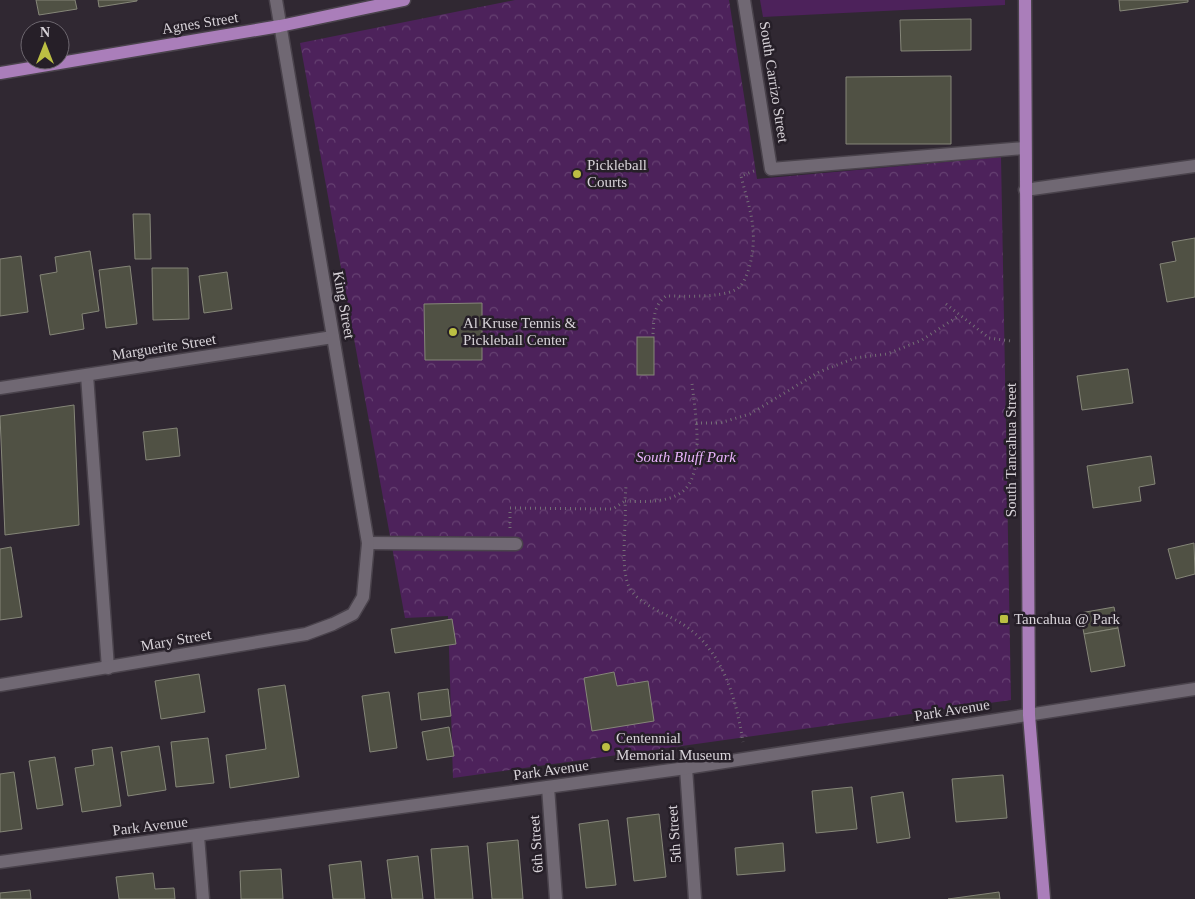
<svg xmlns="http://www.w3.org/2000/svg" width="1195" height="899" viewBox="0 0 1195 899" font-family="Georgia,serif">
<defs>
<pattern id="park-crowns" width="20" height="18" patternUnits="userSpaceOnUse" patternTransform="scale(1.25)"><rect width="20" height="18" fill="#4d225b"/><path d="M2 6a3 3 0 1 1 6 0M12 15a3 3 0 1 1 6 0" fill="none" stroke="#664172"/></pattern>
</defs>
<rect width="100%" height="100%" fill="#302832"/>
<polygon fill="#4d225b" points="760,0 1005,0 1005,5 763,17"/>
<polygon fill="url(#park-crowns)" points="515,0 729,0 757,179 1001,157 1011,700 453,778 448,616 405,618 300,43"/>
<g fill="#505144" stroke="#858678">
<polygon points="36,0 75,0 77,9 39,15"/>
<polygon points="98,0 137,0 137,1 99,7"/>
<polygon points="1119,0 1188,0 1188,2 1120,11"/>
<polygon points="971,19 971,50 901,51 900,20"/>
<polygon points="951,76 951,144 846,144 846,77"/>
<polygon points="133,214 150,214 151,259 135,259"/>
<polygon points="1195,238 1195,297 1167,302 1160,264 1176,261 1172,242"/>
<polygon points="90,251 99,311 82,314 84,329 50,335 40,275 57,272 55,257"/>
<polygon points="21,256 28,312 0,316 0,259"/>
<polygon points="130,266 137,324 106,328 99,270"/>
<polygon points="152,268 188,268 189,319 153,320"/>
<polygon points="227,272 232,309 204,313 199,276"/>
<polygon points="482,303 482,360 425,360 424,304"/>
<rect x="637" y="337" width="17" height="38"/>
<polygon points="1128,369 1133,403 1082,410 1077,376"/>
<polygon points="74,405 79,525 5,535 0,416"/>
<polygon points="177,428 180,456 146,460 143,432"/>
<polygon points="1151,456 1155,484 1139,487 1141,501 1093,508 1087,466"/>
<polygon points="1194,543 1195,574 1176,579 1168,549"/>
<polygon points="11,547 22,617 0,620 0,549"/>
<polygon points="1114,607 1118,628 1084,634 1080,613"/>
<polygon points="452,619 456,644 395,653 391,629"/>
<polygon points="1118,628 1125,666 1091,672 1084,634"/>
<polygon points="614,672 617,686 648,681 654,721 592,731 584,678"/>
<polygon points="199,674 205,712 161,719 155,681"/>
<polygon points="285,685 299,777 230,788 226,755 266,749 258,689"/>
<polygon points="448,689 451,716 421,720 418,693"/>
<polygon points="389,692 397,748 370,752 362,696"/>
<polygon points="449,727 454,756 427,760 422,732"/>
<polygon points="208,738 214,783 176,787 171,742"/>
<polygon points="159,746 166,790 128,796 121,752"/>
<polygon points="112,747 121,806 82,812 75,768 94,765 92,750"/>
<polygon points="55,757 63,805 37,809 29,761"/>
<polygon points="14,772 22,829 0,832 0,774"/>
<polygon points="1003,775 1007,818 956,822 952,779"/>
<polygon points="852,787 857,829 816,833 812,791"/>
<polygon points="903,792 910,838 877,843 871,797"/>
<polygon points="659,814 666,877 634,881 627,818"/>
<polygon points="608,820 616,885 586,888 579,824"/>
<polygon points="518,840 523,899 492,899 487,843"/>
<polygon points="783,843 785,871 737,875 735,848"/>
<polygon points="468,846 473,899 435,899 431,849"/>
<polygon points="418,856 423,899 392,899 387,860"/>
<polygon points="361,861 365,899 333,899 329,865"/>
<polygon points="281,869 283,899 241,899 240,871"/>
<polygon points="153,873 155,889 174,888 175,899 119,899 116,877"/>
<polygon points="30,890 31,899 0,899 0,893"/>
<polygon points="999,892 1000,899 948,899"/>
</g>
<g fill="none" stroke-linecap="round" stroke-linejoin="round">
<g stroke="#4a434c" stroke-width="15">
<g id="minor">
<polyline points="744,0 771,169 1024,148"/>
<polyline points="1025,190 1195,166"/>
<polyline points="87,375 108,668"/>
<polyline points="0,388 333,337"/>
<polyline points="368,543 516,544"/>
<polyline points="0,685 306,634 333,624 353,614 363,597 368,543 276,0"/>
<polyline points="686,768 695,899"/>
<polyline points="548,787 556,899"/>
<polyline points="198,836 203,899"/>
<polyline points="0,862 686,768 1195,689"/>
</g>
</g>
<g stroke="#4a434c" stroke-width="15">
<g id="major">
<polyline points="1025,0 1029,715 1044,899"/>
<polyline points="0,73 280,26 404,0"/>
</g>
</g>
<g stroke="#746e76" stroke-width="3" stroke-dasharray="1 4" stroke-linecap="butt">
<polyline points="946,304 989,338 1011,341"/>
<path d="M 653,334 C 654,319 653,306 666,296 C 684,296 719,298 735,290 C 750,283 755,245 753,230 C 752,212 745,193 741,176 L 754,171"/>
<path d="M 692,384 C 695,410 706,475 682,492 C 667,503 643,502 625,501 C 627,526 619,568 630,589 C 640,605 669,615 684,625 C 723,651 736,698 743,742"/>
<polyline points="696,423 720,423 750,414 819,372 855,358 887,354 922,340 960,315"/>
<polyline points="510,528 510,508 613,509 625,501 626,486"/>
</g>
<use href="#minor" stroke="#706873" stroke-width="12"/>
<use href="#major" stroke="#aa7eba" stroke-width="12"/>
</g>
<g fill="#bcbf43" stroke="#261f28" stroke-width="2">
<circle cx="577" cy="174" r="5"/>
<circle cx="453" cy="332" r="5"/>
<rect x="999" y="614" width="10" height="10" rx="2.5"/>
<circle cx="606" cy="747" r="5"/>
</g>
<g text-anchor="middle" stroke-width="5" stroke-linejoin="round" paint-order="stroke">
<g font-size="15" fill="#d8d3d9" stroke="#261f28">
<text transform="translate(200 23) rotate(-9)" y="5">Agnes Street</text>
<text transform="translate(774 82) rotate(81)" y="5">South Carrizo Street</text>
<text transform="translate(344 305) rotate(80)" y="5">King Street</text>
<text transform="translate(164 347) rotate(-9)" y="5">Marguerite Street</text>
<text transform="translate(1011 450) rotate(-90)" y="5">South Tancahua Street</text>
<text transform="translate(176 640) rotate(-10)" y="5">Mary Street</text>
<text transform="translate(952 710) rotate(-9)" y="5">Park Avenue</text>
<text transform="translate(551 770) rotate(-8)" y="5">Park Avenue</text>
<text transform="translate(150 826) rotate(-7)" y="5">Park Avenue</text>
<text transform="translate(674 834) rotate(-94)" y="5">5th Street</text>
<text transform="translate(536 844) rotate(-94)" y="5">6th Street</text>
</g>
<g font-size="15" fill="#d8d3d9" stroke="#261f28" text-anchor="start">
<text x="587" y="170">Pickleball<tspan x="587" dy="17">Courts</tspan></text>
<text x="463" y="328">Al Kruse Tennis &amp;<tspan x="463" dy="17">Pickleball Center</tspan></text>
<text x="1014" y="624">Tancahua @ Park</text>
<text x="616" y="743">Centennial<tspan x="616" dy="17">Memorial Museum</tspan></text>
</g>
<g font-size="15" font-style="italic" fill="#ebb4fe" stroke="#261f28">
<text x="686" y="462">South Bluff Park</text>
</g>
</g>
<g transform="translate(45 45)"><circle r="24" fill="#261f28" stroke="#6d676f"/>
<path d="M0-4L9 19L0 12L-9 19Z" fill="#bcbf43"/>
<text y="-8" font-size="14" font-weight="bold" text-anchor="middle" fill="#d8d3d9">N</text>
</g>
</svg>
